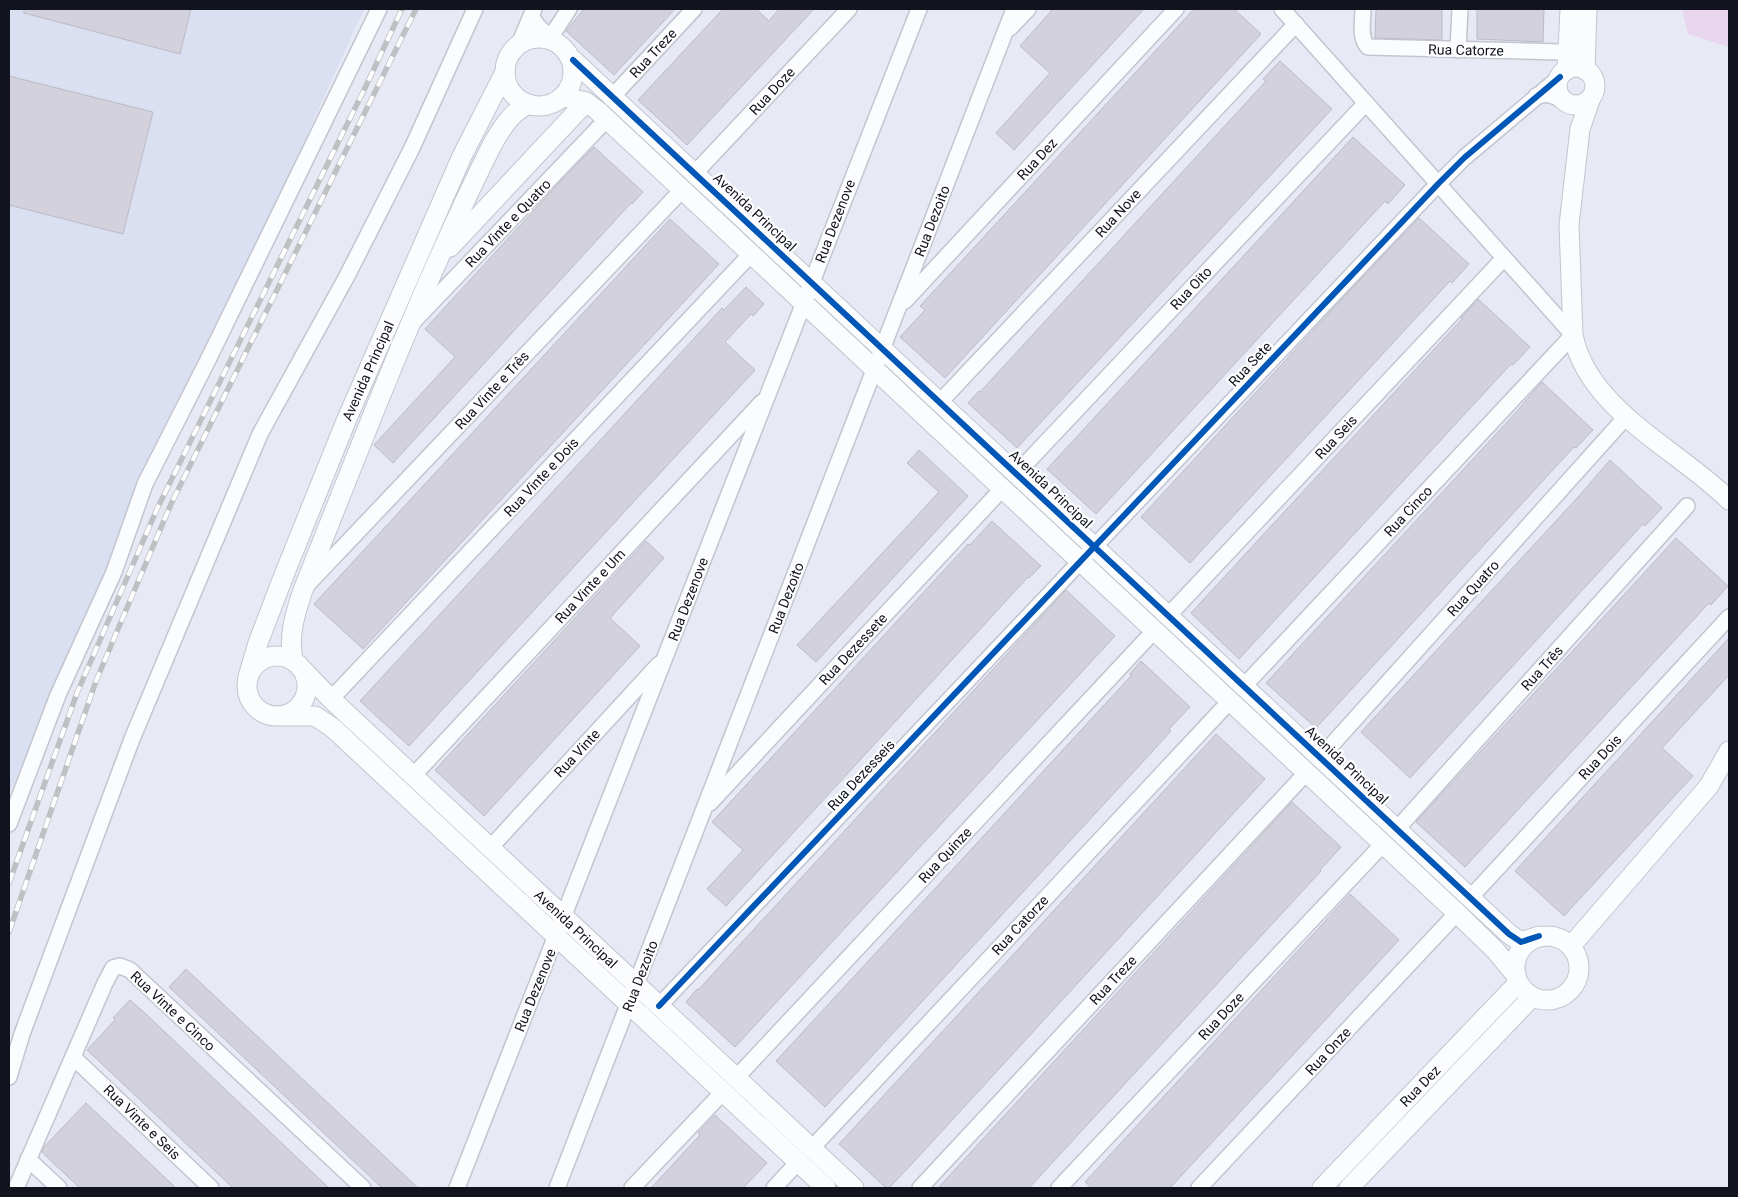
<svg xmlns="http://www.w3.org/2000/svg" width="1738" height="1197" viewBox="0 0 1738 1197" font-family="Roboto,sans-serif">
<rect width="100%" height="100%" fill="#e7eaf5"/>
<polygon fill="#dae0f2" points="9,9 364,9 9,794"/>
<polygon fill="#e8d6ee" points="1682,9 1729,9 1729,47 1688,34"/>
<g fill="#d2d1dc" stroke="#bbbbc6">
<polygon points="24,9 191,9 180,54 24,13"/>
<polygon points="584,9 675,9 614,75 566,31"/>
<polygon points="723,9 756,9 769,21 779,9 814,9 687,145 638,100"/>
<polygon points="1053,9 1144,9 1014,150 996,133 1050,73 1020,46"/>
<polygon points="1194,9 1234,9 1261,34 945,378 900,337 925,310 920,306"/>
<polygon points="1376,9 1442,9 1442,40 1375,38"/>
<polygon points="1477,9 1544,9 1543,42 1477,39"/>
<polygon points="1280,61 1332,109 1017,448 968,403 979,391 980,392 1266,81 1263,79"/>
<polygon points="9,76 153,112 123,234 9,205"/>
<polygon points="1353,137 1405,185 1388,204 1385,201 1096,514 1047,469"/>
<polygon points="594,147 643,192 632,204 631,203 393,463 374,445 455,357 425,329 558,184"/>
<polygon points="1419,218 1469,264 1452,283 1450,281 1190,563 1141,517 1342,299"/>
<polygon points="670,219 719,264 363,649 314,604"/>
<polygon points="746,287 764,304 753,316 751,314 725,342 755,370 409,746 360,701 722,308 724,310"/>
<polygon points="1478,299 1530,347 1513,365 1511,364 1239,659 1191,613 1462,319 1461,318"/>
<polygon points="1542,382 1593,430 1576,448 1574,447 1316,728 1266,683 1510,419"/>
<polygon points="919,450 968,496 816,662 797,645 939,492 907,463"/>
<polygon points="1610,460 1662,508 1645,526 1643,524 1410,778 1361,732 1579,496"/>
<polygon points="992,521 1041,566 1029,578 1028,577 726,906 707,889 743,850 712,822 968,544 970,545"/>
<polygon points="1676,538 1728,586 1711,605 1709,603 1465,867 1416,822"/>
<polygon points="646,541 664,558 610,618 640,646 484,816 435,770"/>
<polygon points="1066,590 1115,636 735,1047 686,1002 697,989 698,990"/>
<polygon points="1729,638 1729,675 1662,748 1693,776 1564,916 1515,871"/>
<polygon points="1141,661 1190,707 1169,729 1171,731 1151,753 825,1107 776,1061 1131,676 1130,674"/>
<polygon points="1216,734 1265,779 910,1166 889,1188 886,1188 839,1144"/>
<polygon points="1292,802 1341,847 1320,870 1321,871 1029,1188 938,1188"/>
<polygon points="1350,894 1399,940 1170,1188 1092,1188 1085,1182"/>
<polygon points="186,969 382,1154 418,1188 382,1188 202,1018 169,987"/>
<polygon points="130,1000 147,1015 329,1188 233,1188 102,1064 87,1050 115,1020 113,1018"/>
<polygon points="86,1103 138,1152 176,1188 80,1188 51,1161 42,1152 44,1147"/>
<polygon points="715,1115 767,1163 743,1188 651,1188 700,1135 698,1133"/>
</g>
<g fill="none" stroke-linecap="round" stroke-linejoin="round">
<g stroke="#c2c5d0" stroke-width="18">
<g id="minor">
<path d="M 1363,9 C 1363,21 1359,38 1368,47 L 1560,52"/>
<polyline points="531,16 537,25 550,38 569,9"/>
<polyline points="1010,28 1028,9"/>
<polyline points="520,42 534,9"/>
<polyline points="1458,50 1460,9"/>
<polyline points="1536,96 1548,94 1563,100"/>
<polyline points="612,97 694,9"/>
<polyline points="695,173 849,9"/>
<polyline points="905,301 1176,9"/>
<polyline points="413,322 607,119"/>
<polyline points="940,402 1296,24"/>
<polyline points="1016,474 1366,103"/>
<polyline points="307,585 682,190"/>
<polyline points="1168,616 1504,258"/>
<polyline points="1244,686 1573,335 1282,9"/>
<polyline points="331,699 751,254"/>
<polyline points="1320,758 1625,418"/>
<polyline points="413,776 762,402"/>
<polyline points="710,803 1002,489"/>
<polyline points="9,824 58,695 114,572 145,484 208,360 379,9"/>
<polyline points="1397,829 1687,506"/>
<polyline points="490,848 659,664"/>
<polyline points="1470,898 1729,617"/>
<polyline points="659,1006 1438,184 1464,158 1560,77"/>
<polyline points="73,1057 211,1188"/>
<polyline points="9,1077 22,1034 132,739 260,434 347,276 412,148 475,9"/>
<polyline points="736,1078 1154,631"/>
<polyline points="811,1149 1230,701"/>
<polyline points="28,1159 59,1188"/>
<polyline points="16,1188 105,983 113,968 120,966 130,970 363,1188"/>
<polyline points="457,1188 919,9"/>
<polyline points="557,1188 1014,9"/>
<polyline points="632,1188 723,1092"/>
<polyline points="774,1188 798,1162"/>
<polyline points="920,1188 1306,773"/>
<polyline points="1059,1188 1383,844"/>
<polyline points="1199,1188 1457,913"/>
</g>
</g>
<g stroke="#c2c5d0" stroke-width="21">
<g id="tertiary">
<circle cx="539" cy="72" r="34"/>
<polyline points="573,60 1509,934 1521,942 1539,936"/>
<circle cx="1576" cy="86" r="19"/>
<polyline points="1567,70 1570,9"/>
<polyline points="1585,70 1587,9"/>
<polyline points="564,97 586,102 598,111 1457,913 1495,950 1515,974"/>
<path d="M 1590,100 L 1580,129 L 1569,225 L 1573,335 C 1588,410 1679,450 1729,500"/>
<polyline points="450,247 586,102"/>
<circle cx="277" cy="686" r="30"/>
<path d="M 293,661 C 288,635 295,614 303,590 C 363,440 420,289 492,145 C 501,129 512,111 529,104"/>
<polyline points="301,668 331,699 854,1188"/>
<polyline points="248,677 258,643 284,575 346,421 462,156 505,72"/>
<polyline points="282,716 315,716 333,728 826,1188"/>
<circle cx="1547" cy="968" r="32"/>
<polyline points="1571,946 1709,786 1729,751"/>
<polyline points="1322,1188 1518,983"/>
<polyline points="1349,1188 1532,997"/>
</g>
</g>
<use href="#minor" stroke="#fbfcfe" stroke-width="15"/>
<use href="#tertiary" stroke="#fbfcfe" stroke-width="19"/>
<g stroke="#bfc0c4" stroke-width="5.5">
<g id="rail">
<polyline points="9,883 77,693 157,509 365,88 402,9"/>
<polyline points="9,932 96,681 171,504 416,9"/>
</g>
</g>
<use href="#rail" stroke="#fff" stroke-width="4" stroke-dasharray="11" stroke-linecap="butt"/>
<g stroke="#fff" stroke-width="9">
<g id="cycleway">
<polyline points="573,60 1509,934 1521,942 1539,936"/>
<polyline points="659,1006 1438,184 1464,158 1560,77"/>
</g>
</g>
<use href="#cycleway" stroke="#0057b8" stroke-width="6"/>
</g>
<g text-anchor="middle" stroke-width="4.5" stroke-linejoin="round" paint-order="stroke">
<g font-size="14" fill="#11141f" stroke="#fff">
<text transform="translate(1466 50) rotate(1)" y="5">Rua Catorze</text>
<text transform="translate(653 53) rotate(-47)" y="5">Rua Treze</text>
<text transform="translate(772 91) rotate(-47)" y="5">Rua Doze</text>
<text transform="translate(1037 159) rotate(-47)" y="5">Rua Dez</text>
<text transform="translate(755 212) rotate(43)" y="5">Avenida Principal</text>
<text transform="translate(1118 213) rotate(-47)" y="5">Rua Nove</text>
<text transform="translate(835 221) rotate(-69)" y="5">Rua Dezenove</text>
<text transform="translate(932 221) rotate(-69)" y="5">Rua Dezoito</text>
<text transform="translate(508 223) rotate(-46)" y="5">Rua Vinte e Quatro</text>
<text transform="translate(1191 288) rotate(-47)" y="5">Rua Oito</text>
<text transform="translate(1250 364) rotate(-47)" y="5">Rua Sete</text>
<text transform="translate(368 371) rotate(-66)" y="5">Avenida Principal</text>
<text transform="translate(492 390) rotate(-47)" y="5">Rua Vinte e Três</text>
<text transform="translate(1336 437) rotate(-47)" y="5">Rua Seis</text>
<text transform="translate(541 477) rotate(-47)" y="5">Rua Vinte e Dois</text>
<text transform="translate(1051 489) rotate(43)" y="5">Avenida Principal</text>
<text transform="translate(1408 511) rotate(-47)" y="5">Rua Cinco</text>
<text transform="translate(590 586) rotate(-47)" y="5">Rua Vinte e Um</text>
<text transform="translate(1473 588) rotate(-48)" y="5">Rua Quatro</text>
<text transform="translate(786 598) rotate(-69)" y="5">Rua Dezoito</text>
<text transform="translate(688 599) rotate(-69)" y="5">Rua Dezenove</text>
<text transform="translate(853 649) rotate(-47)" y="5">Rua Dezessete</text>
<text transform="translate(1542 668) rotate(-48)" y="5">Rua Três</text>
<text transform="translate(577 753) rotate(-47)" y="5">Rua Vinte</text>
<text transform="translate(1600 757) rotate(-47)" y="5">Rua Dois</text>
<text transform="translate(1347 765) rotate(43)" y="5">Avenida Principal</text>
<text transform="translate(861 775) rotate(-47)" y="5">Rua Dezesseis</text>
<text transform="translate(945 855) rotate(-47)" y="5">Rua Quinze</text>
<text transform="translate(1020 925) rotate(-47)" y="5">Rua Catorze</text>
<text transform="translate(576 929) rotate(43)" y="5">Avenida Principal</text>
<text transform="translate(640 976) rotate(-69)" y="5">Rua Dezoito</text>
<text transform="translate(1113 980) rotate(-47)" y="5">Rua Treze</text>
<text transform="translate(535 990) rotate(-68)" y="5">Rua Dezenove</text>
<text transform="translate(173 1011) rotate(43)" y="5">Rua Vinte e Cinco</text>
<text transform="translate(1221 1016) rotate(-47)" y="5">Rua Doze</text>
<text transform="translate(1328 1051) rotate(-47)" y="5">Rua Onze</text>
<text transform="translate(1420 1086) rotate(-46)" y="5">Rua Dez</text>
<text transform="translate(142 1122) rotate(44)" y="5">Rua Vinte e Seis</text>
</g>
</g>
<rect width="1738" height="1197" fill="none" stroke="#11141f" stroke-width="20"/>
</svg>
